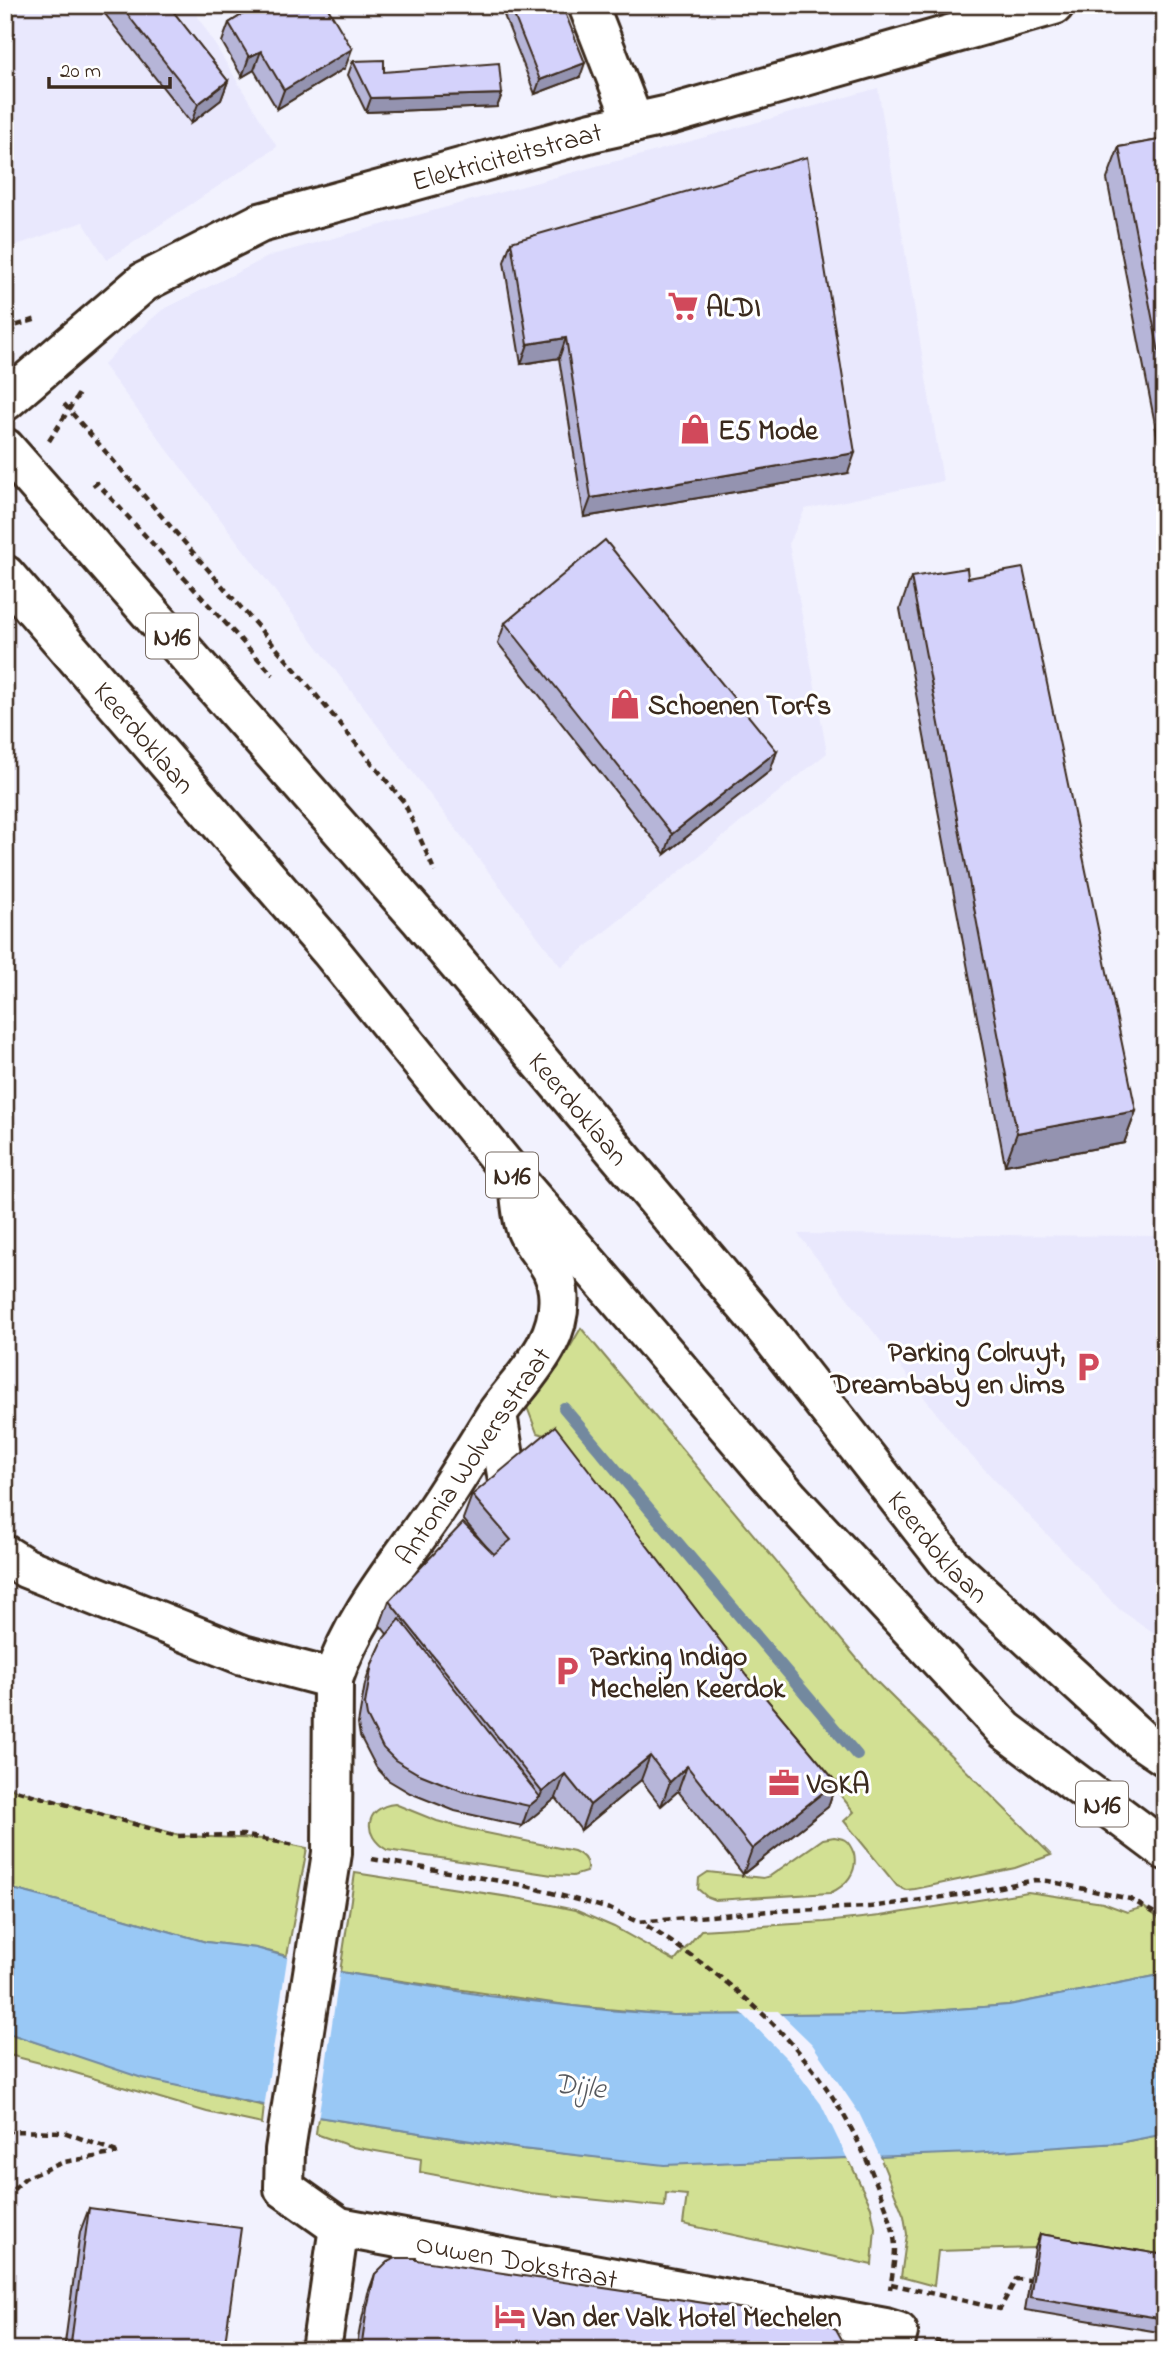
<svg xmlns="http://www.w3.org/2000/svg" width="1170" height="2355" viewBox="0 0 1170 2355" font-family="'Indie Flower',sans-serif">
<rect width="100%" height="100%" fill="#f2f2fe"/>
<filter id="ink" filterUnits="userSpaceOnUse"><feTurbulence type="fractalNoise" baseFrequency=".0143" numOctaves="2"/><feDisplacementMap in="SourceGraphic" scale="14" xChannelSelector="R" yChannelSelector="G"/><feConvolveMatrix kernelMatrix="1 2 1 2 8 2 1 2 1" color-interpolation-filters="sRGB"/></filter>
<g filter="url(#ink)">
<g fill="#e9e8fd">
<polygon points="5,5 191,5 277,147 107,260 83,222 5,249"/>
<polygon points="878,88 943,481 805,509 789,544 827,753 561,967 103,365 125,342 162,310 272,255 600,165 642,155"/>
<polygon points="798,1234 1165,1236 1165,1640 1120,1610 961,1445"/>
</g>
<g fill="#d2e093" stroke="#868558" stroke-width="2">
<polygon points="581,1328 874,1679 1051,1855 1015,1868 915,1889 906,1890 897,1886 844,1821 854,1812 553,1437 537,1433 527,1407 537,1390 558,1368"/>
<polygon points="5,1787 183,1836 265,1839 307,1848 287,1956 256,1948 206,1942 116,1916 5,1887"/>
<path d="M 395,1804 L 437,1821 L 467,1829 L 574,1851 C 583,1855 590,1861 586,1872 L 573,1876 L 552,1875 L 387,1850 C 362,1836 364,1807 395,1804 Z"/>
<path d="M 834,1837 C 838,1838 842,1838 845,1840 C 850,1843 852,1849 854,1854 C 858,1872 846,1886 830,1893 L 715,1900 L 707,1897 L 698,1889 L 699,1878 L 708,1872 L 763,1878 L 770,1876 L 823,1839 Z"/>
<polygon points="355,1873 522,1899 575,1910 614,1927 675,1961 701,1930 825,1922 880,1916 1028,1892 1103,1903 1127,1912 1144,1907 1165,1923 1165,1974 1009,2005 906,2013 673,2015 573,2006 340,1972"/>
<polygon points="5,2032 146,2078 264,2106 262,2124 207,2112 52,2066 5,2054"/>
<polygon points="318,2117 522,2149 661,2164 848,2158 871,2207 875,2228 872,2265 683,2224 687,2195 666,2193 665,2207 530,2193 420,2172 421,2159 353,2147 316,2134"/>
<polygon points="1165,2134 1165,2269 1035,2248 938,2251 934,2286 901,2277 907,2234 904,2216 880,2157 1118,2143"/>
</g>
<polygon fill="#99c8f5" stroke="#73899f" stroke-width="2" points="5,1887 116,1916 206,1942 256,1948 340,1972 489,1996 606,2010 673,2015 905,2013 1009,2005 1165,1974 1165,2134 1118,2143 973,2153 664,2165 522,2149 318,2117 142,2078 5,2032"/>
<g fill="#f2f2fe">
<polygon points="288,1953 340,1969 318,2120 264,2108"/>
<polygon points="740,2011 778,2011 812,2044 859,2113 882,2161 849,2162 821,2104 788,2060"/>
</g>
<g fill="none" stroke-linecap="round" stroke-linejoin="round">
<polyline stroke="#73899f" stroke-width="12" points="564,1408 857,1755"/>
<g stroke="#3b2a1e" stroke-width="44">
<g id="minor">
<polyline points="588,5 634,123"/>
<path id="s1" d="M 5,401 L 144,282 L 260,223 L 592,132 L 669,115 L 1054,5"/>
<path id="s2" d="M 519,1183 C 521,1198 521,1217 527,1231 C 537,1254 555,1262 558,1291 C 564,1343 521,1378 495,1416 C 475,1448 456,1480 435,1511 C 398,1565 354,1616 333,1679 L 332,1853 L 285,2150 L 284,2188 L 339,2227 L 885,2328 L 898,2332 L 893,2350"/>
<polyline points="497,1414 508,1481"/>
<polyline points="5,1555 26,1568 243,1655 333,1679"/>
<polyline points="321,2350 339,2227"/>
</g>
</g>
<g stroke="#3b2a1e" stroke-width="44">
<g id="major">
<path id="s3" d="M 5,448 L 421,920 L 768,1332 L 951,1566 L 1140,1739 L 1165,1756"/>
<path id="s4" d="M 5,575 L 330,950 L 519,1183 L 790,1499 L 1005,1730 L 1165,1850"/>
</g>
</g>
<g stroke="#3b2a1e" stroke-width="4.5" stroke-dasharray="7 5" stroke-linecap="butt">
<polyline points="5,329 37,319"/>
<polyline points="64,404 298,673 404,802 435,872"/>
<polyline points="49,441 80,392"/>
<polyline points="93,486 97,483 273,675"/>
<polyline points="5,1787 176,1836 243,1835 294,1845"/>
<polyline points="372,1859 523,1885 610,1909 638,1922 770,1911 870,1907 965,1894 1035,1880 1048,1881 1130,1899 1165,1919"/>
<path d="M 647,1926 C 749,1991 827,2061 873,2175 C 882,2198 894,2222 895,2247 C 895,2261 892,2276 890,2289"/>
<polyline points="5,2131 64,2132 117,2152"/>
<polyline points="5,2198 25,2178 64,2162 118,2153"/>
<polyline points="891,2284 1000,2309 1016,2279 1030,2280"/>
<polyline points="935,2341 982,2350"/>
</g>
<use href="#minor" stroke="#fff" stroke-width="38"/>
<use href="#major" stroke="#fff" stroke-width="38"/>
</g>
<g fill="#b6b5d8" stroke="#3b2a1e" stroke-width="2">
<polygon points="98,5 168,5 228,81 221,100 191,123"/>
<polygon points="250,5 326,5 345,68 277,109 254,70 242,77 222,42 229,23 248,11"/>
<polygon points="500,5 562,5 580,77 535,94"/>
<polygon points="1164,5 1165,5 1165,17 1161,15"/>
<polygon points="353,61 384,72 502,94 497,107 366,112 348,75"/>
<polygon points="1165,139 1165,475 1107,179 1119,147"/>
<polygon points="511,242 848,473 584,517 559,358 521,364 504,262"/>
<polygon points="911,577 968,578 1136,1111 1124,1143 1005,1165 900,609"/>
<polygon points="505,623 777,751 770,771 665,854 498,643"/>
<polygon points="472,1495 749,1678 836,1782 828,1807 743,1874 678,1791 661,1806 641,1780 581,1830 556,1798 522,1826 455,1811 410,1793 388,1780 376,1767 360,1736 358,1724 365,1684 372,1664 387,1634 380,1625 389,1601 485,1545 463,1519"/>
<polygon points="89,2208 224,2350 64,2350 80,2232"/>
<polygon points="1040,2234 1165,2255 1165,2333 1025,2310 1035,2248"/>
<polygon points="416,2260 845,2350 356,2350 360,2328 368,2293 375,2274"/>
</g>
<g fill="#9493b0" stroke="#3b2a1e" stroke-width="2">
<polygon points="352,49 345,68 277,109 284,90"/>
<polygon points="261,51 254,70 242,77 249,57"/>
<polygon points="585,63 580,77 535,94 540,80"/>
<polygon points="228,81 221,100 191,123 198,104"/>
<polygon points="502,94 497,107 366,112 371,98"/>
<polygon points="566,338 559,358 521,364 528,344"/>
<polygon points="855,453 848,473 584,517 591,498"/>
<polygon points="777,751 770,771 665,854 672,834"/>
<polygon points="1136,1111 1124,1143 1005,1165 1017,1133"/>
<polygon points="650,1756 641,1780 581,1830 590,1805"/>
<polygon points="687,1766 678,1791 661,1806 670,1782"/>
<polygon points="565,1774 556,1798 522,1826 529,1806 540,1797 542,1792"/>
<polygon points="836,1782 828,1807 743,1874 752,1849"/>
</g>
<g fill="#d4d2fb" stroke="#3b2a1e" stroke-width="2">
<polygon points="120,5 168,5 228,81 198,104"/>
<polygon points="258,5 326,5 352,49 284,90 261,51 249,57 229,23"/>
<polygon points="510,5 562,5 585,63 540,80"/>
<polygon points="384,60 384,72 499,63 502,94 371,98 353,61"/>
<polygon points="1165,139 1165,383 1119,147"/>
<polygon points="807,157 855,453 591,498 566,338 528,344 511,242"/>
<polygon points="605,540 777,751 672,834 505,623"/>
<polygon points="967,568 968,578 1023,568 1136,1111 1017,1133 911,577"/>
<polygon points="555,1426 749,1678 836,1782 752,1849 687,1766 670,1782 650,1756 590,1805 565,1774 542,1792 389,1601 463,1523 494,1554 511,1540 472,1495"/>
<polygon points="400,1619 540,1797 529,1806 462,1791 417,1773 395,1760 383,1748 367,1716 365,1704 372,1664 384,1638"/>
<polygon points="89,2208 241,2228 224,2350 70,2350"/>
<polygon points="1040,2234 1165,2255 1165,2319 1030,2297"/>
<polygon points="396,2258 416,2258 416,2260 818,2320 836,2329 845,2345 845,2350 361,2350 367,2308 375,2274 387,2262"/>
</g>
</g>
<defs>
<g id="supermarket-bare" transform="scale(2.415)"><path d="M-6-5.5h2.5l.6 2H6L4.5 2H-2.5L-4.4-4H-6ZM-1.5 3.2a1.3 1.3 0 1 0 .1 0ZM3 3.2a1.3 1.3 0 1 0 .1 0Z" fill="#d1495b" stroke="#fff" stroke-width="2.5" paint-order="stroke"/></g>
<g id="shop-bare" transform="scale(2.415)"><path d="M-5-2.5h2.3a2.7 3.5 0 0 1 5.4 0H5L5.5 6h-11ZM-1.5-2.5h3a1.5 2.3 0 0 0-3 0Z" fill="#d1495b" stroke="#fff" stroke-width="2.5" paint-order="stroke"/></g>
<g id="parking-bare" transform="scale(2.415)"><path d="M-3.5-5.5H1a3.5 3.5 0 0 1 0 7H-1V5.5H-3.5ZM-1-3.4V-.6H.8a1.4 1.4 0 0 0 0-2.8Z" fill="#d1495b" stroke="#fff" stroke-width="2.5" paint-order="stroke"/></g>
<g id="office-bare" transform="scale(2.415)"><path d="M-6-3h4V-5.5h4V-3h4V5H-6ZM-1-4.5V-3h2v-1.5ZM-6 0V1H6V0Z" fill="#d1495b" stroke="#fff" stroke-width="2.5" paint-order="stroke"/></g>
<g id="hotel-bare" transform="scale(2.415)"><path d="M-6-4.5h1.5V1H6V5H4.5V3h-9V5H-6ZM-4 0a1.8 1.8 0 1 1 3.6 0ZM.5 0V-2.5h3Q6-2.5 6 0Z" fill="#d1495b" stroke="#fff" stroke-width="2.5" paint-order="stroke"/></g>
</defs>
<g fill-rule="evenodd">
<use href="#supermarket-bare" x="683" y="306"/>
<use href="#shop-bare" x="695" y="429"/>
<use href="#shop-bare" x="625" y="704"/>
<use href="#parking-bare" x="1088" y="1367"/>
<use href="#parking-bare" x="567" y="1671"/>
<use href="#office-bare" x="784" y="1783"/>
<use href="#hotel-bare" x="510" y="2316"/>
</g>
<g text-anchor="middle" stroke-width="6" stroke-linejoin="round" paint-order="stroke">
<g fill="#fff" stroke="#766a62" stroke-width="2">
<rect x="146" y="613.5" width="52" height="45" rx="5"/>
<rect x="486" y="1152.5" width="52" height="45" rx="5"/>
<rect x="1076" y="1781.5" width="52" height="45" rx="5"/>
</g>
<g font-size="26" font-weight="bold" fill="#3b2a1e">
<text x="172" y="645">N16</text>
<text x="512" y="1184">N16</text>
<text x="1102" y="1813">N16</text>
</g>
<g font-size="28" fill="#3b2a1e" stroke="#fff">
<text dy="10" stroke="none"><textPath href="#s1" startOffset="569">Elektriciteitstraat</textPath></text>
<text dy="10" stroke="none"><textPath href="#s4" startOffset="214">Keerdoklaan</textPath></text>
<text dy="10" stroke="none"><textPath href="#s3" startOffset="875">Keerdoklaan</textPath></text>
<text transform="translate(472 1455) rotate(-56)" y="10">Antonia Wolversstraat</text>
<text dy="10" stroke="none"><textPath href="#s3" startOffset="1442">Keerdoklaan</textPath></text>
<text dy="10" stroke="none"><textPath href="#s2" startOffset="1332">Ouwen Dokstraat</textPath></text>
</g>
<g font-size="28" font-weight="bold" fill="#3b2a1e" stroke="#fff" text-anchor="start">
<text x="706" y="316">ALDI</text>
<text x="718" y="439">E5 Mode</text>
<text x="648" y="714">Schoenen Torfs</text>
<text x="1065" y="1361" text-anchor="end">Parking Colruyt,<tspan x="1065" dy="32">Dreambaby en Jims</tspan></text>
<text x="590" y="1665">Parking Indigo<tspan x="590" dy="32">Mechelen Keerdok</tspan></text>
<text x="807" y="1793">VOKA</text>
<text x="533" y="2326">Van der Valk Hotel Mechelen</text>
</g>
<g font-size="30" font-style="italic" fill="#57595e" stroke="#fff">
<text transform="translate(580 2085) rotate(7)" y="10">Dijle</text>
</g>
</g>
<rect width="1170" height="2355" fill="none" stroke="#fff" stroke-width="28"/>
<rect x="14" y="14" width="1142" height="2327" fill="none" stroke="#3b2a1e" stroke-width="2.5" filter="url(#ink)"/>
<path d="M49 77v10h121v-10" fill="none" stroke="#3b2a1e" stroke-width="3.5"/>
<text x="60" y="77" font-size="21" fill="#3b2a1e" stroke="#ffffff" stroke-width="5" paint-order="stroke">20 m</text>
</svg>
